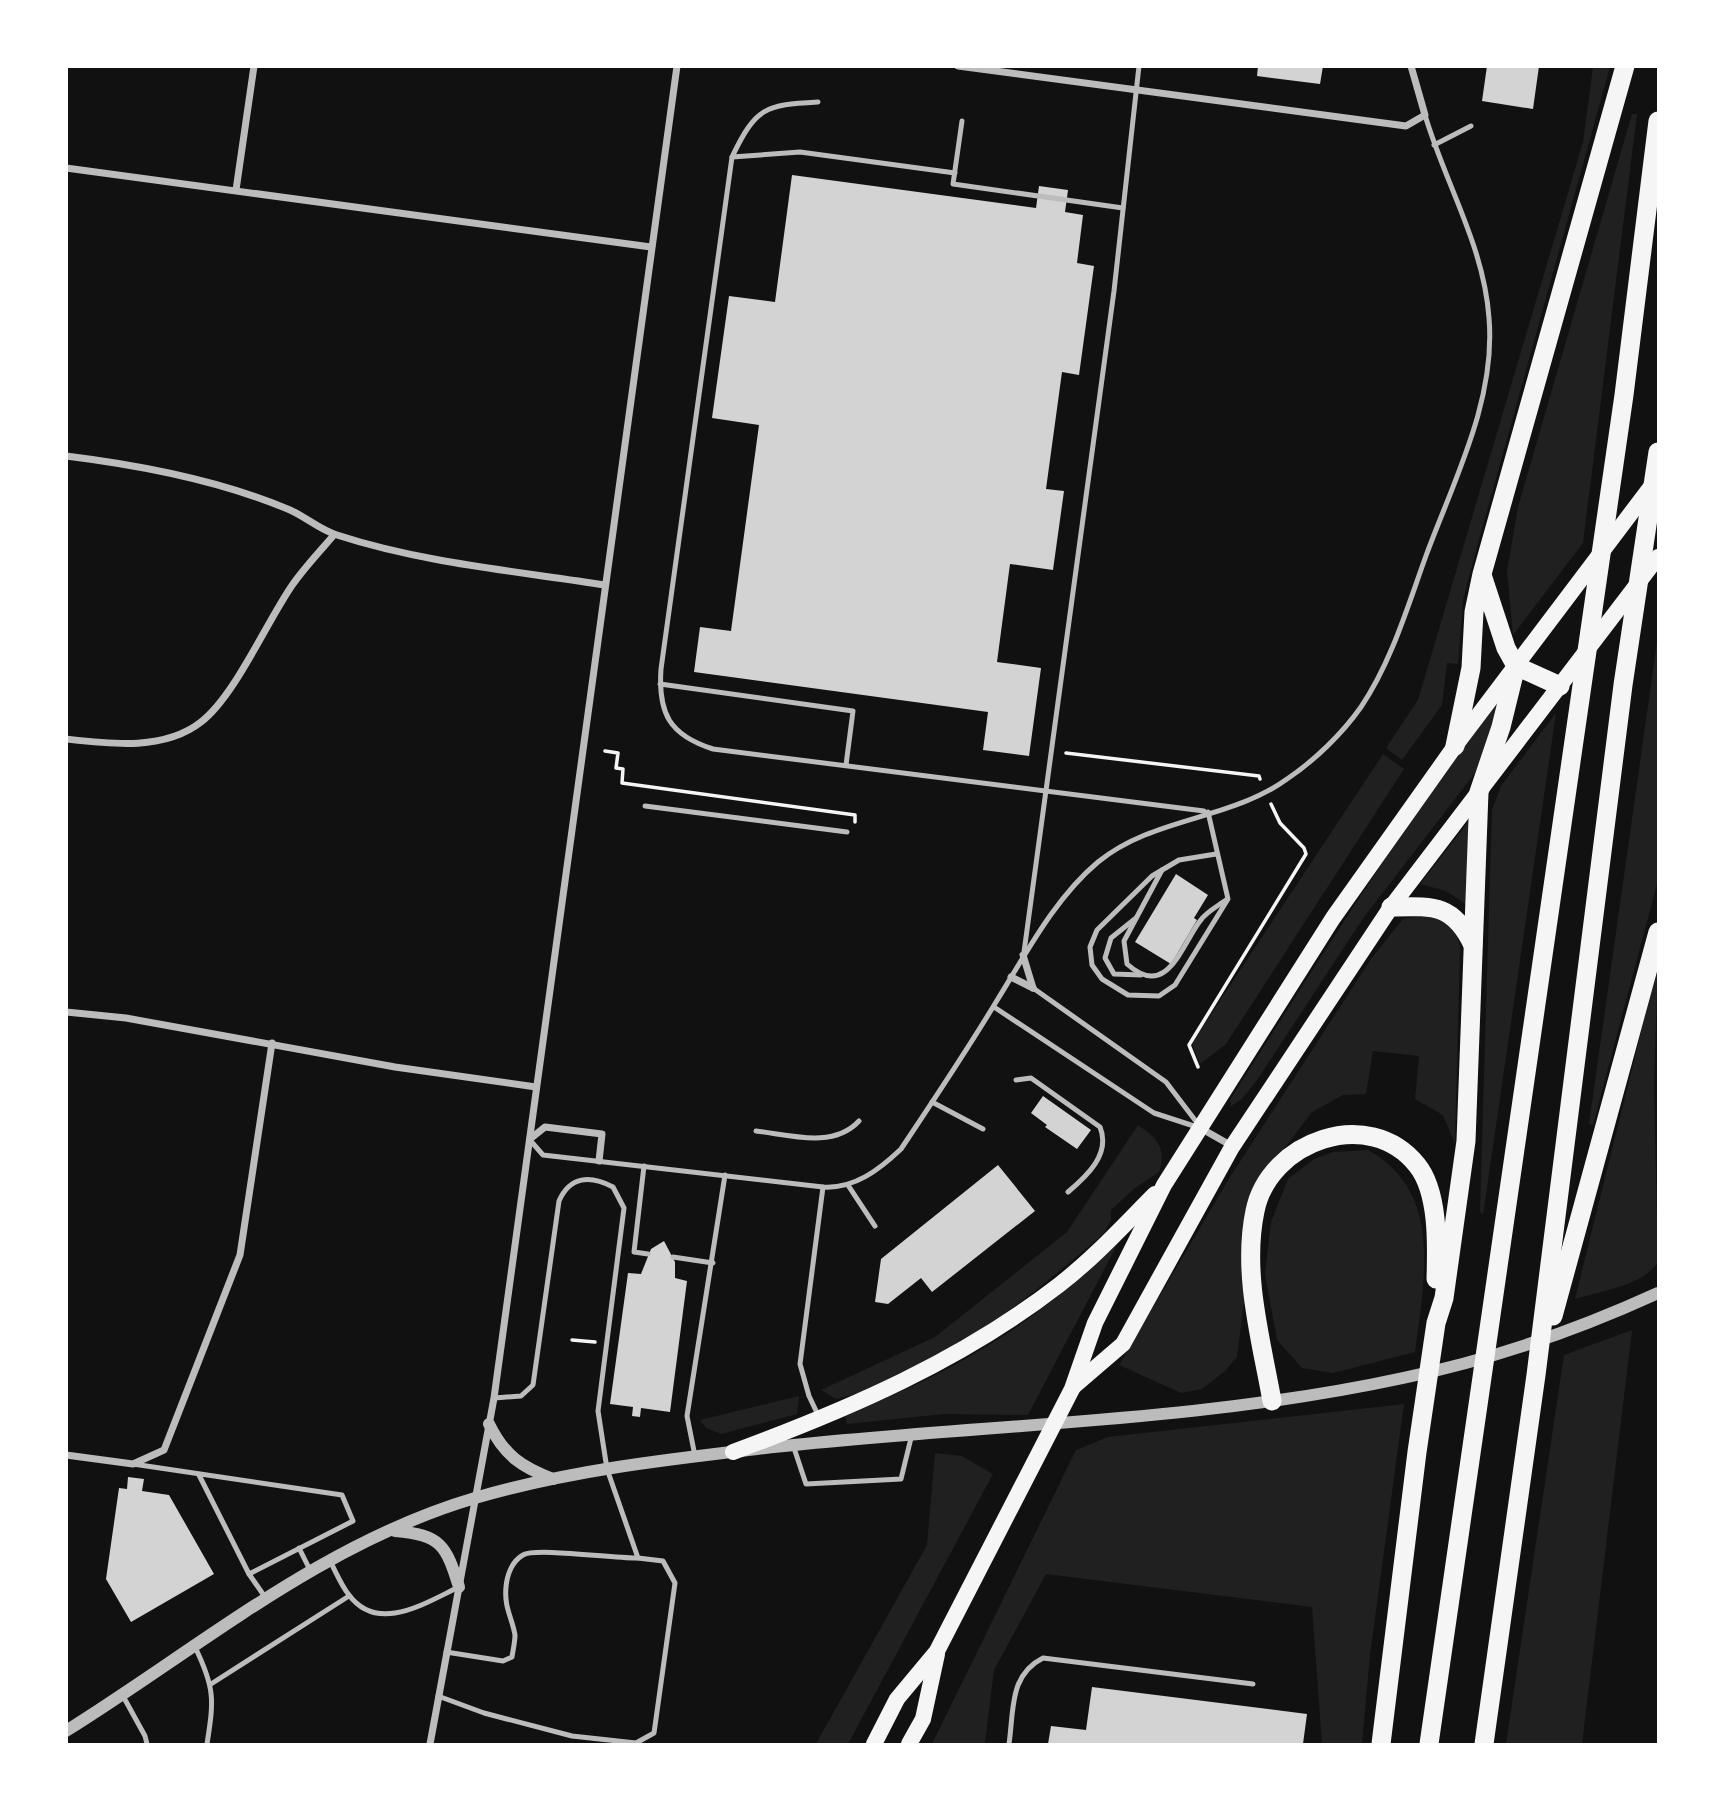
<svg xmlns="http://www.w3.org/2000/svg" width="1725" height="1811" viewBox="0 0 1725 1811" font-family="'Source Sans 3',sans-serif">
<rect width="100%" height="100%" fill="#111"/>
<g fill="#202020">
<polygon points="1593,67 1610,67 1477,547 1463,600 1458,664 1447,663 1442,705 1402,760 1386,748 1418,700 1583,142"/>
<polygon points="1632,114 1637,114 1583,543 1513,635 1507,571 1518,507"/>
<polygon points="1658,635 1658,880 1593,1125 1589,1124"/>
<path d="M 1507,687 L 1475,773 L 1364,917 L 1257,1080 L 1242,1099 L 1231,1106 L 1230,1100 C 1319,960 1406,820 1507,687 Z"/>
<polygon points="1556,713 1483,1215 1480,1211 1492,810 1501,786"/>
<polygon points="1383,754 1404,769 1226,1044 1200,1064 1192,1043"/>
<polygon points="1472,817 1470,907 1446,891 1420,884"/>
<path d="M 1427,915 C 1444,921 1455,927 1460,946 L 1455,1144 L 1443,1115 L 1415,1099 L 1419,1056 L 1373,1051 L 1366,1094 L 1343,1095 L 1312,1112 L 1284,1149 L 1257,1198 L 1237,1357 L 1225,1371 L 1202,1389 L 1181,1393 L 1119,1365 L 1230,1177 L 1371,959 L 1403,919 Z"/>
<path d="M 1658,964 L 1654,1084 L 1658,1262 C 1643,1286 1600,1291 1575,1299 Z"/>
<path d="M 1138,1125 C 1157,1138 1167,1148 1159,1172 L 1135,1188 L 1111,1210 L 1111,1220 L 1104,1233 C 1033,1295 930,1380 836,1399 L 821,1390 L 935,1337 L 1067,1232 Z"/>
<path d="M 1368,1150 C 1444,1192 1424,1279 1415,1352 L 1333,1373 L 1302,1368 L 1277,1340 L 1265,1274 L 1271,1222 L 1288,1179 L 1314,1159 L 1333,1152 Z"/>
<path d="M 1118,1243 L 1028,1415 L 944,1414 L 847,1424 L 845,1416 C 888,1397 932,1379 972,1355 C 1026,1325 1073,1285 1118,1243 Z"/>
<polygon points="1632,1330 1582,1744 1506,1744 1564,1355"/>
<polygon points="799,1396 797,1414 721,1434 706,1428 700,1420"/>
<polygon points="1404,1404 1370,1655 1362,1744 1322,1744 1312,1607 1046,1574 994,1670 985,1744 932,1744 1076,1450 1108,1437"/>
<polygon points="935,1453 962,1456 993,1474 848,1744 816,1744 927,1545"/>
</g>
<g fill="#d3d3d3">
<polygon points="1258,66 1323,66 1320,84 1257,76"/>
<polygon points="1487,66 1539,66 1533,109 1482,101"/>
<polygon points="792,175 1036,208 1039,186 1068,190 1065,212 1083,215 1077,263 1094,266 1079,375 1062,372 1046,489 1064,491 1053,570 1010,564 997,662 1041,668 1029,756 983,750 988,712 694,672 700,627 731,631 759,425 712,418 729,296 775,302"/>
<polygon points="1176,874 1208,895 1194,918 1197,920 1171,964 1135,942"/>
<polygon points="1043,1096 1091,1130 1077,1149 1045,1127 1047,1125 1031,1113"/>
<polygon points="998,1165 1035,1211 932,1292 921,1278 888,1304 875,1302 881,1259"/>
<polygon points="664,1241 675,1262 675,1278 687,1281 670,1412 641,1408 640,1417 632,1416 633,1407 610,1404 628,1273 641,1274 651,1249"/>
<polygon points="128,1477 144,1479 142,1491 169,1495 214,1574 131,1622 106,1579 119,1488 127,1489"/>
<polygon points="1092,1687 1307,1714 1303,1744 1048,1744 1051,1726 1086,1730"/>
</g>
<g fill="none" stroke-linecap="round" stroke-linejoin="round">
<g stroke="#f5f5f5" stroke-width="3.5">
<polyline points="605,751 618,753 616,768 623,769 622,783 855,815 855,822"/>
<polyline points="1066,753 1259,776 1260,779"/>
<polyline points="1198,1067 1189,1045 1306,854 1304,848 1280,823 1271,804"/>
<polyline points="572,1340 595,1342"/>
</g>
<g stroke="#bcbcbc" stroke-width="5">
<path d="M 818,102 C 765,105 756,107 732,157 L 661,669 C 658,713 669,735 713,749 L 1204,811"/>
<polyline points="962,121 953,184 1123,208"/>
<polyline points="1434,145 1471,126"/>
<polyline points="732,157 800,152 955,173"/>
<polyline points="660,684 853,711 846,765"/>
<polyline points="645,806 847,832"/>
<polyline points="1208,812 1228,899 1175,985 1159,996 1128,995 1102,979 1092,965 1090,947 1097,930 1152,876 1179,860 1216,854"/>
<path d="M 1162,870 L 1124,941 L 1127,964 C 1167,1000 1181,946 1200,921 C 1206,912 1218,906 1226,900"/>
<polyline points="1136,918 1111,938 1105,958 1114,974 1141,975"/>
<polyline points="1024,952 1114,291 1139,66"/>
<polyline points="1033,988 1166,1082 1198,1124"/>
<polyline points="994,1007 1154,1113 1197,1127"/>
<path d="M 1016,1080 L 1031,1078 L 1100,1127 C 1111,1154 1087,1176 1068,1192"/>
<polyline points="932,1102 983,1129"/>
<path d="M 756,1131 C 790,1135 833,1149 859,1121"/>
<path d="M 529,1139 L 543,1155 L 823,1187 C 854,1189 879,1170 901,1149 C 933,1101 966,1052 996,1002 C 1026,954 1054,899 1098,862 C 1153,817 1231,820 1287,779 C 1314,761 1342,734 1361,707 C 1392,661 1408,605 1427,553 C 1455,478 1496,399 1489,318 C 1484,246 1445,183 1425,115"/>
<polyline points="644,1166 634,1252 648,1254"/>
<polyline points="848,1185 875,1226"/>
<polyline points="673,1257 713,1263"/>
<polyline points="819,1417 809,1396 800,1364 823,1187"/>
<polyline points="793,1445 806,1484 901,1479 912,1434"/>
<polyline points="695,1456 687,1416 725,1175"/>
<polyline points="133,1464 342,1495 353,1521 249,1574 199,1475"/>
<polyline points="299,1548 310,1570"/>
<path d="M 330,1561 C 336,1572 341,1585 349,1595 C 378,1634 425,1603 459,1587"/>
<polyline points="249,1574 265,1597"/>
<path d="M 195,1647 C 215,1688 214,1700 207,1744"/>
<path d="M 446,1652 L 503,1661 L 512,1657 C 513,1650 515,1642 515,1635 C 512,1617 504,1608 506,1587 C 507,1575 512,1561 523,1555 C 536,1547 616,1559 638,1558"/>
<polyline points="211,1684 349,1596"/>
<polyline points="123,1696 145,1736 147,1744"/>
<path d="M 438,1696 L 484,1713 L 572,1736 L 636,1743 L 654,1733 L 675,1583 L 663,1561 L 638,1558 L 607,1469 L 598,1411 L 624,1208 L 613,1187 C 590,1175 570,1176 559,1201 L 533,1385 L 521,1396 L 494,1398"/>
<path d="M 1009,1744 C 1014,1710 1009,1675 1043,1658 L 1253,1684"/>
</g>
<g stroke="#bcbcbc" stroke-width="7">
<polyline points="958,66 1406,126 1425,115 1411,66"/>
<polyline points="66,168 651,247"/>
<polyline points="236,190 254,66"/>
<path d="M 66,456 C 139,465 222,481 290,510 C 306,517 320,530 337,535 C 423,563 516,571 605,585"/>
<path d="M 66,739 C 110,744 164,751 201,722 C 235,696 267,621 293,584 C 305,567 320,551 334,535"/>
<polyline points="1023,955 1033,988"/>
<polyline points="1011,977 1033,988"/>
<polyline points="66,1012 126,1018 395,1067 536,1087"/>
<polyline points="1202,1129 1232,1146"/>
<polyline points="530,1139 545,1127 602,1134 599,1161"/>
<polyline points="66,1455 133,1464 164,1450 240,1255 272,1043"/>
<polyline points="430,1744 494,1398 677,66"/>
</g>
<g stroke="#bcbcbc" stroke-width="12">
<path d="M 489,1424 C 504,1455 521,1467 553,1479"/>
<path d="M 395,1531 C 441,1535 446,1545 459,1587"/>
<path d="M 66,1731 C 199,1648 322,1543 475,1498 C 567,1471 662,1460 757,1449 C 972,1424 1191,1424 1403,1378 C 1491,1360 1577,1330 1658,1293"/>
</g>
<g stroke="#f5f5f5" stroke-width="16">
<polyline points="1073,1387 1123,1344 1232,1147 1391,907 1658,557"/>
<path d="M 733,1452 C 849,1409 961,1361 1059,1285 C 1094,1258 1124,1225 1155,1194"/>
<polyline points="874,1744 897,1699 937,1651 1072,1389 1095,1323 1164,1185 1333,918 1455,746 1653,484"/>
<polyline points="909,1744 923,1719 937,1654"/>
</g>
<g stroke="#f5f5f5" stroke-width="19">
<polyline points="1483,578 1506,648 1516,666 1560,686"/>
<polyline points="1455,746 1471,668 1474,612 1482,574 1625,66"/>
<path d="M 1391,907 C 1434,906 1453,904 1473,945"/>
<polyline points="1553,1316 1658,932"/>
<path d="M 1272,1401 C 1261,1339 1242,1273 1255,1211 C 1269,1141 1369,1105 1417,1165 C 1439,1192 1437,1246 1436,1279"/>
<polyline points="1381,1744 1417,1452 1436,1323 1444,1298 1466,1141 1479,792 1501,727 1516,666"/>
<polyline points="1429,1744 1624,395 1658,121"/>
<polyline points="1484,1744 1536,1375 1623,685 1658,452"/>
</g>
</g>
<rect width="1725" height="1811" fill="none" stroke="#ffffff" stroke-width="136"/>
</svg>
